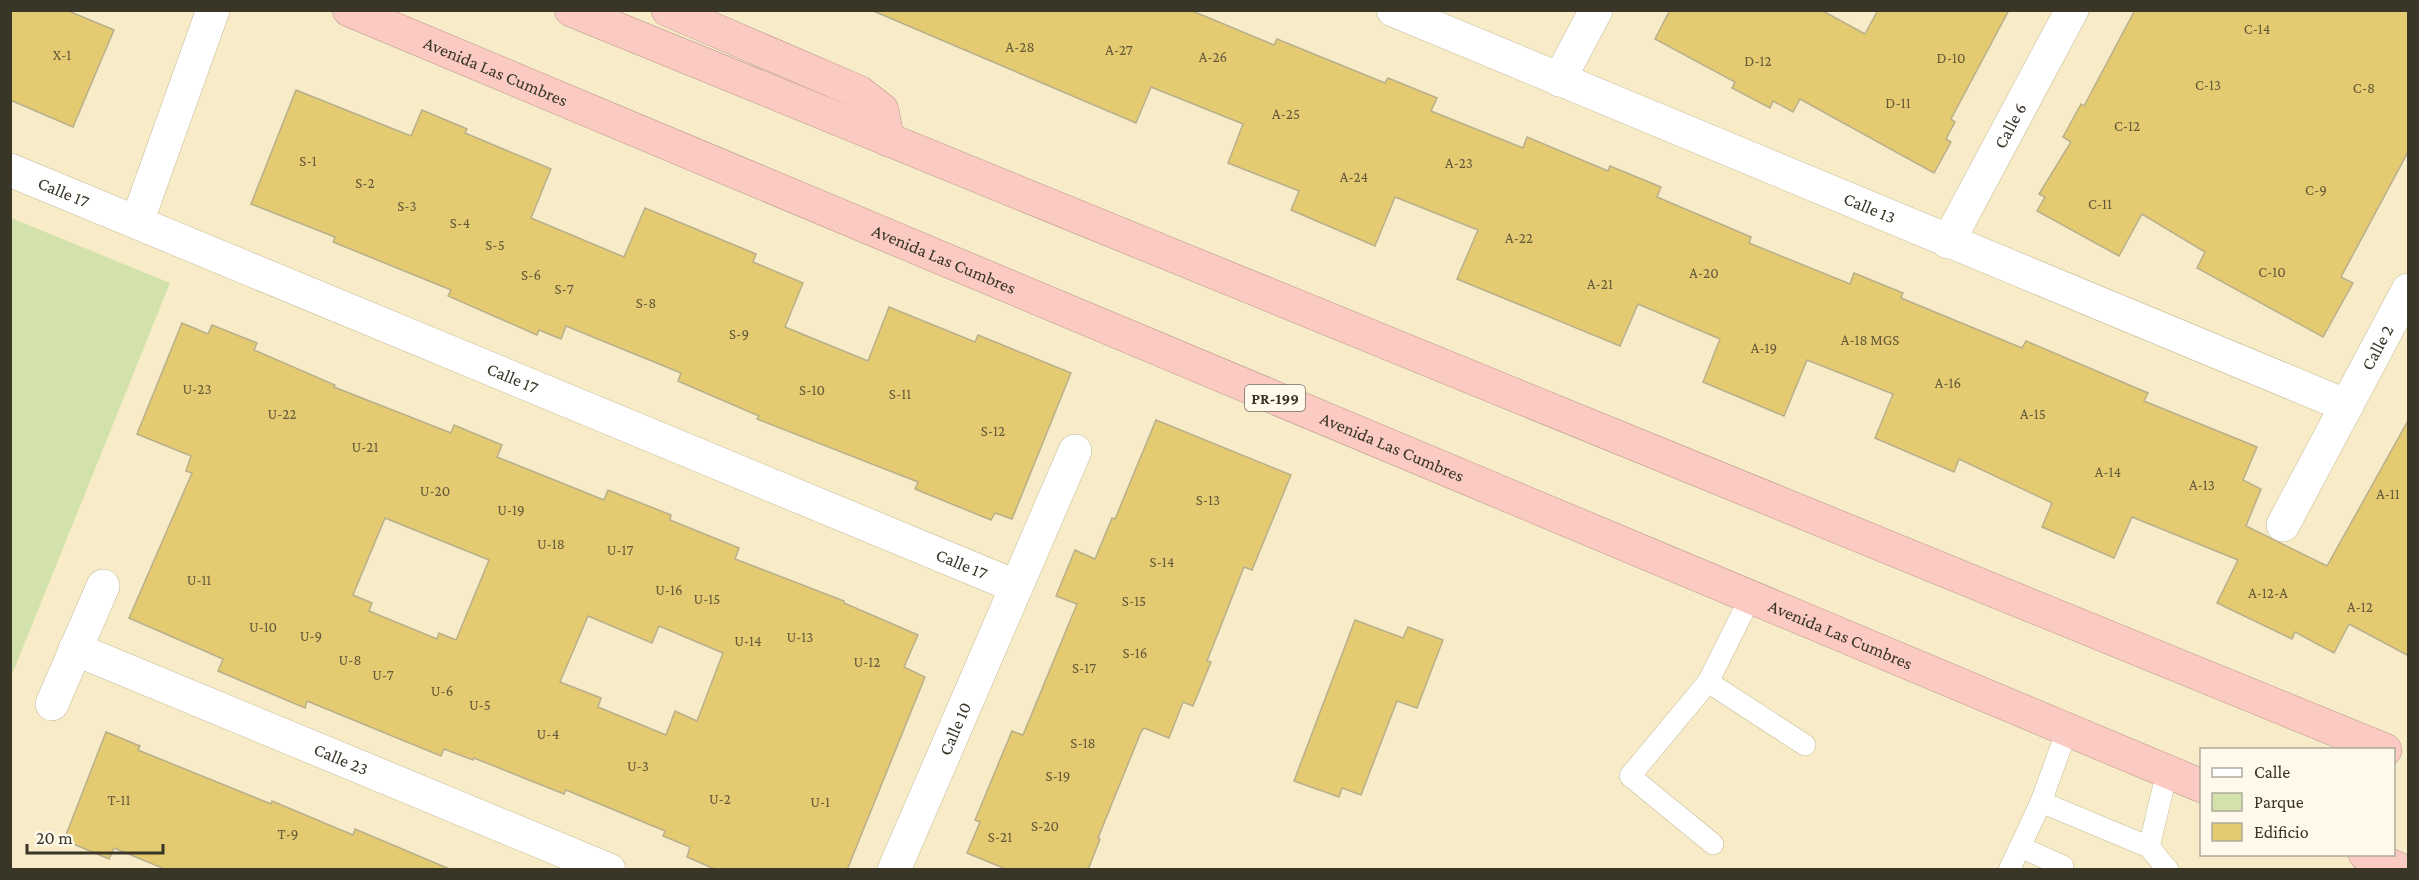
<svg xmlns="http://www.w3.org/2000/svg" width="2419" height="880" viewBox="0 0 2419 880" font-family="'Crimson Pro',serif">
<rect width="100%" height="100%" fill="#f7ecc7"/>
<polygon fill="#d3e1ab" points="11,218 170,283 11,677"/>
<g fill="#e4ca71" stroke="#b9af8c" stroke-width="1.5" fill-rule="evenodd">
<polygon points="10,10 66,10 114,30 73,127 10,100"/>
<polygon points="871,10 1190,10 1274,45 1277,39 1385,83 1388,78 1437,98 1431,111 1523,148 1527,137 1608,171 1610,166 1661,187 1657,197 1751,237 1749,243 1850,284 1854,273 1903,293 1901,298 2022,348 2026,341 2148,393 2144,401 2257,447 2243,480 2261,489 2246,526 2327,566 2409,419 2409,656 2349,624 2334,653 2295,632 2292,639 2217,603 2238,560 2132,517 2114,558 2042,527 2052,503 1959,459 1954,472 1875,438 1893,394 1807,360 1784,416 1703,382 1720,339 1638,304 1620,346 1457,279 1478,230 1395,197 1375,246 1291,210 1299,191 1228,163 1243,124 1151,87 1136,123"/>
<polygon points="1670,10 1821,10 1865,34 1878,10 2009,10 1951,119 1955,122 1946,139 1951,142 1934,173 1800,99 1793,112 1773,101 1770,108 1732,88 1735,82 1655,39"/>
<polygon points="2135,10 2409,10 2409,150 2341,277 2353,283 2323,337 2197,268 2205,252 2142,214 2119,256 2037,211 2045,197 2039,194 2071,142 2063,137 2081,104 2084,106"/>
<polygon points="296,90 411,136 422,110 467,129 465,133 551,169 531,218 624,257 645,208 756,254 753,262 803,283 785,327 868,361 889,307 975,342 978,335 1071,373 1012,519 995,513 991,520 915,489 918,482 757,419 759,416 678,381 681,373 566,326 561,339 539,330 537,335 448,296 451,290 333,242 335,237 251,204"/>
<path d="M 182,323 L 208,334 L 212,325 L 257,343 L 254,350 L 335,385 L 334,387 L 451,433 L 454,425 L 502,445 L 497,457 L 604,500 L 608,490 L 671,515 L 670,520 L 739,548 L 735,559 L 844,601 L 844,603 L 918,635 L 904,667 L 925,677 L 847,870 L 717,870 L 687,857 L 690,847 L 663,836 L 665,831 L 566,790 L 564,794 L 474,758 L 473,760 L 444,749 L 441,756 L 307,701 L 305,708 L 218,671 L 223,659 L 129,618 L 192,473 L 186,471 L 191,456 L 137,434 ZM 385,518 L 489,560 L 456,640 L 439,633 L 437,639 L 369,611 L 372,603 L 353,595 ZM 588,616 L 652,643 L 659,626 L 723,653 L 697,721 L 675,711 L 666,735 L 598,707 L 601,698 L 560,682 Z"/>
<polygon points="1156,420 1291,475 1252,570 1244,567 1207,661 1211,662 1193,706 1183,702 1169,738 1144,728 1141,732 1098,838 1100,839 1088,870 1008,870 967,853 980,822 975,820 1012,731 1023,735 1077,604 1056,596 1075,550 1095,559 1112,518 1115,519"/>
<polygon points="1355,620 1403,638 1408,627 1443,640 1417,708 1397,701 1361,795 1342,788 1339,797 1294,781"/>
<polygon points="106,732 140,746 138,750 271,804 272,801 353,835 355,829 452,870 167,870 114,848 109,859 64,840"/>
</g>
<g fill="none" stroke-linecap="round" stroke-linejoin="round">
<g stroke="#c5bb97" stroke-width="22">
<g id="lane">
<polyline points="1708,682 1805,745"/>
<polyline points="2067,730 2041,802 2149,847 2168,870"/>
<polyline points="2041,802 2020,847 2063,866"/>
<polyline points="1713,844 1630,776 1708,682 1750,598"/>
<polyline points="2149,847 2167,772"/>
<polyline points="2009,870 2020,847"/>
</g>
</g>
<g stroke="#c5bb97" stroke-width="34">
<g id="street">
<path id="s1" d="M 1393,10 L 2347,406"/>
<polyline points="1559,80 1596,10"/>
<path id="s2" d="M 10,170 L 1015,586"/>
<polyline points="137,222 213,10"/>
<path id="s3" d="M 1948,242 L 2072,10"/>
<path id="s4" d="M 2283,525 L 2408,290"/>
<path id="s5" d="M 75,649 L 609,870"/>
<polyline points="52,704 103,586"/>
<path id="s6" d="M 894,870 L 1075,451"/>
</g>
</g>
<g stroke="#b6968c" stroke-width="34">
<g id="highway">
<path id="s7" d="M 349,10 L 2202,786"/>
<polyline points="571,10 2385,750"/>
<polyline points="668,10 859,92 882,110 888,140"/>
<polyline points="2365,854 2401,870"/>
</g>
</g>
<use href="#lane" stroke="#fff" stroke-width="21"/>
<use href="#street" stroke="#fff" stroke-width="33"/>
<use href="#highway" stroke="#facac3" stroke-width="33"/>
</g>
<g text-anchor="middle" stroke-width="4.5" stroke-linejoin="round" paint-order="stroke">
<g font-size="15" fill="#645a3a">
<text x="2257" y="34">C-14</text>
<text x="1020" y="52">A-28</text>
<text x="1119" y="55">A-27</text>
<text x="62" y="60">X-1</text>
<text x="1213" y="62">A-26</text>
<text x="1951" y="63">D-10</text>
<text x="1758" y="66">D-12</text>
<text x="2208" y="90">C-13</text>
<text x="2364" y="93">C-8</text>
<text x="1898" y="108">D-11</text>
<text x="1286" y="119">A-25</text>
<text x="2127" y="131">C-12</text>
<text x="308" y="166">S-1</text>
<text x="1459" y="168">A-23</text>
<text x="1354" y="182">A-24</text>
<text x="365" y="188">S-2</text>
<text x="2316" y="195">C-9</text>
<text x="2100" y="209">C-11</text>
<text x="407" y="211">S-3</text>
<text x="460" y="228">S-4</text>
<text x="1519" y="243">A-22</text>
<text x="495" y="250">S-5</text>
<text x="2272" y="277">C-10</text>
<text x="1704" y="278">A-20</text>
<text x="531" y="280">S-6</text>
<text x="1600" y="289">A-21</text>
<text x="564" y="294">S-7</text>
<text x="646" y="308">S-8</text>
<text x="739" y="339">S-9</text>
<text x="1870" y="345">A-18 MGS</text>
<text x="1764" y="353">A-19</text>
<text x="1948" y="388">A-16</text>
<text x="197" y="394">U-23</text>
<text x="812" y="395">S-10</text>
<text x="900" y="399">S-11</text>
<text x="282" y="419">U-22</text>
<text x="2033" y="419">A-15</text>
<text x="993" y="436">S-12</text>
<text x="365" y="452">U-21</text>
<text x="2108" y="477">A-14</text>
<text x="2202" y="490">A-13</text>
<text x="435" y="496">U-20</text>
<text x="2388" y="499">A-11</text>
<text x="1208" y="505">S-13</text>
<text x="511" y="515">U-19</text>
<text x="551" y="549">U-18</text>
<text x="620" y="555">U-17</text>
<text x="1162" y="567">S-14</text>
<text x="199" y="585">U-11</text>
<text x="669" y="595">U-16</text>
<text x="2268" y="598">A-12-A</text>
<text x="707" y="604">U-15</text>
<text x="1134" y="606">S-15</text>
<text x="2360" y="612">A-12</text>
<text x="263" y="632">U-10</text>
<text x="311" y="641">U-9</text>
<text x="800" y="642">U-13</text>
<text x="748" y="646">U-14</text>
<text x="1135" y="658">S-16</text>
<text x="350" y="665">U-8</text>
<text x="867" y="667">U-12</text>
<text x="1084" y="673">S-17</text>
<text x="383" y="680">U-7</text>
<text x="442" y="696">U-6</text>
<text x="480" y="710">U-5</text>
<text x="548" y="739">U-4</text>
<text x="1083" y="748">S-18</text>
<text x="638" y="771">U-3</text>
<text x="1058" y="781">S-19</text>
<text x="720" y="804">U-2</text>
<text x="119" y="805">T-11</text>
<text x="820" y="807">U-1</text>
<text x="1045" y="831">S-20</text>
<text x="288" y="839">T-9</text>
<text x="1000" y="842">S-21</text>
</g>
<rect fill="#fef9eb" stroke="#747062" stroke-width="1.5" x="1245" y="385" width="60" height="26" rx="4.5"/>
<g font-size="16" font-weight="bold" fill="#393527">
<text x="1275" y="404">PR-199</text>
</g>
<g font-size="18" fill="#393527" stroke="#fef9eb">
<text dy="6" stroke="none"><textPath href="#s7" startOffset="159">Avenida Las Cumbres</textPath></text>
<text dy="6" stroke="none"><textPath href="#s3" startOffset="132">Calle 6</textPath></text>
<text dy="6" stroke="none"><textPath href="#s2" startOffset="58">Calle 17</textPath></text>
<text dy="6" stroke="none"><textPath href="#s1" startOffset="516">Calle 13</textPath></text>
<text dy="6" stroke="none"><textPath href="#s7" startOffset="645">Avenida Las Cumbres</textPath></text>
<text dy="6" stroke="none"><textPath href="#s4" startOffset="201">Calle 2</textPath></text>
<text dy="6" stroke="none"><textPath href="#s2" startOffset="544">Calle 17</textPath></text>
<text dy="6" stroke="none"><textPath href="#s7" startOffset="1131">Avenida Las Cumbres</textPath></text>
<text dy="6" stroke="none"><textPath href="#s2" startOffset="1030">Calle 17</textPath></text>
<text dy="6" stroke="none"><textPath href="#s7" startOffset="1617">Avenida Las Cumbres</textPath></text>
<text dy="6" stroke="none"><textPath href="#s6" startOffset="154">Calle 10</textPath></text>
<text dy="6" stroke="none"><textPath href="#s5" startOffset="288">Calle 23</textPath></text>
</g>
</g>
<rect width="2419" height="880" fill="none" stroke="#393527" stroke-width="24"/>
<rect x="2200" y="748" width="195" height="108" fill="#fef9eb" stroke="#afab9d" stroke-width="1.5"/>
<rect x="2212" y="768" width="30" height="9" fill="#ffffff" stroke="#afab9d" stroke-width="1.5"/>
<text x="2254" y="778" font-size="18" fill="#393527">Calle</text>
<rect x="2212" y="793" width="30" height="18" fill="#d3e1ab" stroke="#afab9d" stroke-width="1.5"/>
<text x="2254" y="808" font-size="18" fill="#393527">Parque</text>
<rect x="2212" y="823" width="30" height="18" fill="#e4ca71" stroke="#afab9d" stroke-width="1.5"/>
<text x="2254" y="838" font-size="18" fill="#393527">Edificio</text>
<path d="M27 844v9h136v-9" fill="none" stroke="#393527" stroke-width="3"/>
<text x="36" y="844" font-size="18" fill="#393527" stroke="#fef9eb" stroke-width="4.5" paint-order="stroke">20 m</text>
</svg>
